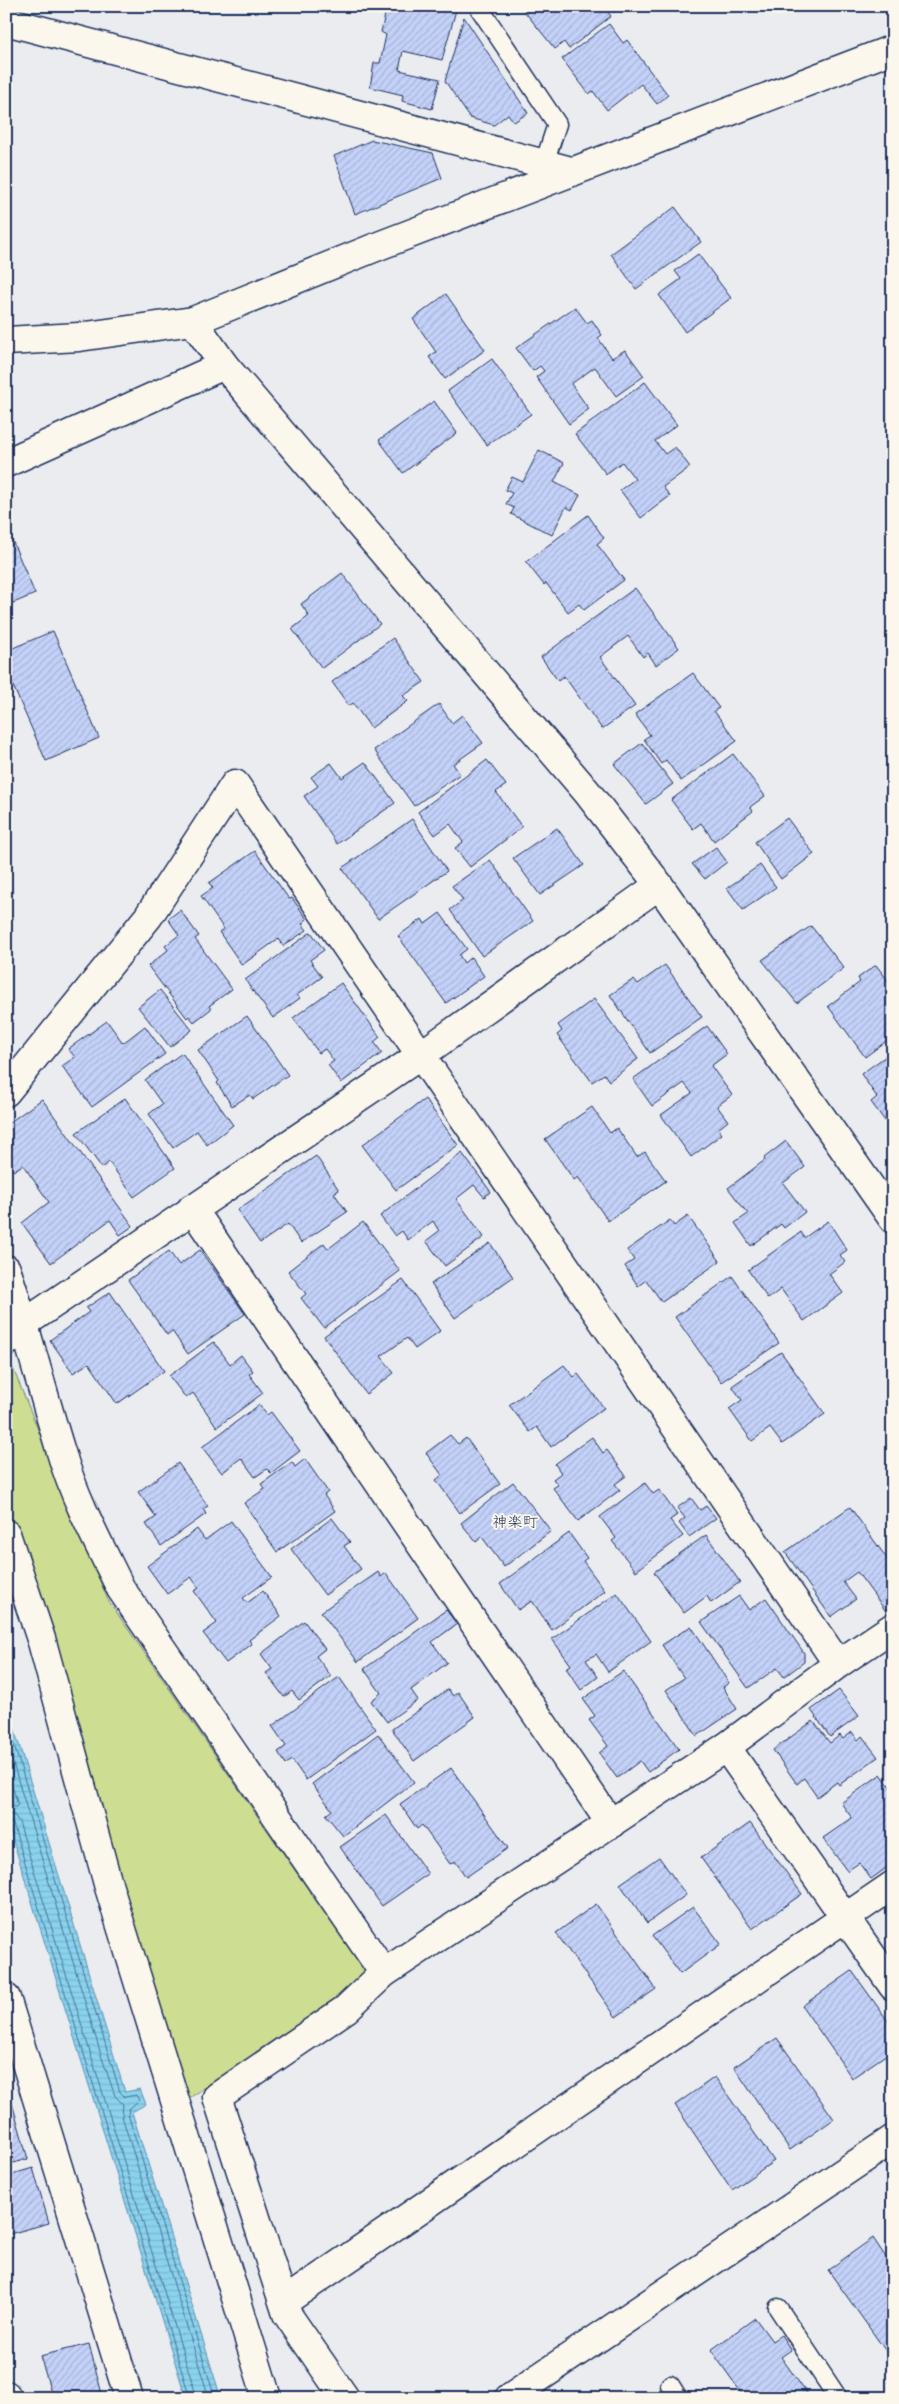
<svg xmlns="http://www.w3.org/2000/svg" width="899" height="2404" viewBox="0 0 899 2404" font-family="Delius,'Klee One',sans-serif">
<defs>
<pattern id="water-rules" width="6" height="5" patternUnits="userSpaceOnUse" patternTransform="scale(1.25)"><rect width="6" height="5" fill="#8bd3ed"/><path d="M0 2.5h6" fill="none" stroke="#77b5ce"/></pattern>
<pattern id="building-hatch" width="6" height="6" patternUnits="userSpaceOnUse" patternTransform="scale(1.25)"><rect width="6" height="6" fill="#c4d1f8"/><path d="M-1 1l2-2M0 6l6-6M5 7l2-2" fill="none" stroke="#a8b4d7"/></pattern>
</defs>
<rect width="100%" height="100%" fill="#eaecf0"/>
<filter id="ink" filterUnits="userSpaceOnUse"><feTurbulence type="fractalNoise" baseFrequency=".02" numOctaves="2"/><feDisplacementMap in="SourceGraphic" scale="10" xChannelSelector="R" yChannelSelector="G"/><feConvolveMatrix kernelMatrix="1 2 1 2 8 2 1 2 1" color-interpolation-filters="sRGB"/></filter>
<g filter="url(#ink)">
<polygon fill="#cddd91" stroke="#748678" points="12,1366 108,1600 368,1976 185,2101 6,1523 6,1370"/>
<polygon fill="url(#water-rules)" stroke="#5e91b4" points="6,1702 125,2092 140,2089 146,2104 132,2112 221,2398 186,2398 6,1818"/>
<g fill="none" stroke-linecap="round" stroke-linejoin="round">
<g stroke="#487197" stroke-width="1">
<polyline points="6,1719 120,2092 125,2097 136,2095 139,2100 129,2109 128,2114 215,2398"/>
<polyline points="6,1740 102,2058 115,2096 123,2104 122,2116 209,2398"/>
<polyline points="6,1766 18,1805 16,1807 6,1806"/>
<polyline points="6,1814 14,1815 19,1822 197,2398"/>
<polyline points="6,1820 13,1824 190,2398"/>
</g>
</g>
<g fill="url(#building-hatch)" stroke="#1b2f5e">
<polygon points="387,6 450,6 456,10 442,60 403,51 399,70 440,79 432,109 402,101 403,95 370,87 374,63 380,63 386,35 381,32"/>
<polygon points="520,6 587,6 592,13 603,6 611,16 569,49 564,42 555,49"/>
<polygon points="464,17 528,113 514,122 508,114 494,125 470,118 445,81"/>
<polygon points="609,24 623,43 627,40 668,95 657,104 641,84 607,110 593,91 589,94 562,59"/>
<polygon points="372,140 433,153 442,178 355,214 334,156"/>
<polygon points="675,207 701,242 636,289 611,254"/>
<polygon points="698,254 731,298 685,332 659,295 681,279 675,271"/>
<polygon points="446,294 485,350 445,379 429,357 436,352 413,319"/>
<polygon points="575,307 587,323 592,320 602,335 598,338 612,358 625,350 644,376 616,396 595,367 571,384 589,409 569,424 536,377 544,371 540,366 533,371 516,348"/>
<polygon points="492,359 531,414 487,445 448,391"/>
<polygon points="645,382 677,425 655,441 665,454 675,447 690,467 663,487 670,496 641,518 620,490 635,479 622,462 606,474 575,434"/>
<polygon points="434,401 457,433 403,473 379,440"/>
<polygon points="539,450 564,463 554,482 580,495 572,510 566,507 552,535 511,514 514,508 506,504 512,493 505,490 512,477 523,482"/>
<polygon points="588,515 604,538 597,544 624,580 584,610 579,604 568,612 546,583 544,585 526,562"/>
<polygon points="6,526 35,594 6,606"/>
<polygon points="342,573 380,624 322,668 292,629 309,616 301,604"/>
<polygon points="635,588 679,648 656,665 648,653 643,657 628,636 600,657 635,706 602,729 564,676 558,681 541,657"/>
<polygon points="53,631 99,738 46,761 6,670 11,667 6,651"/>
<polygon points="393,638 424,682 403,696 408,701 371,728 353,703 349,706 332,682"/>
<polygon points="693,673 719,708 714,711 737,741 681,781 666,760 661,764 644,739 650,735 635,714"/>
<polygon points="439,704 452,723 462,715 483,743 453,764 460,774 414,806 374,750"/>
<polygon points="642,743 673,784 646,804 614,764"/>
<polygon points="733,754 765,796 750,807 753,811 714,841 701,823 693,829 671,800"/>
<polygon points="487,760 506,785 496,792 522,827 470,867 455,848 463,842 450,824 435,835 418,812"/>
<polygon points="365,762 395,803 337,844 304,796 318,786 311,777 331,763 342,778"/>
<polygon points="787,818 814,854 781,879 755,842"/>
<polygon points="412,819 447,871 378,919 342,868"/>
<polygon points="557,828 584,865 540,895 513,858"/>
<polygon points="716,847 727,862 705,879 692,864"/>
<polygon points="255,851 289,899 292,898 307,919 302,924 307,930 283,946 278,939 242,965 219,932 224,929 201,896 213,888 209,883"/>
<polygon points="490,860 533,921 482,956 450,910 463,900 452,886"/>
<polygon points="760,865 776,887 743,910 727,888"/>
<polygon points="180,910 199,936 195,939 232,989 209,1006 211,1009 194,1022 189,1016 187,1018 148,966 168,950 165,946 179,935 168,919"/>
<polygon points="440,913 467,949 459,955 464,963 471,957 484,976 446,1003 398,936 422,919 425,924"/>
<polygon points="811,926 844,968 797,1003 762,960"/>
<polygon points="311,932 324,950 310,960 322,977 297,995 300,998 273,1018 245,980"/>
<polygon points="665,965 702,1017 650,1053 610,995 634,979 638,984"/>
<polygon points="876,965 893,987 893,1036 865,1057 828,1006 860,982 858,978"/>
<polygon points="341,983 380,1037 374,1042 382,1053 341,1083 328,1065 334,1061 325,1049 319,1053 293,1018"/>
<polygon points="160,990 192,1030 170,1047 138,1007"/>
<polygon points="594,999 638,1059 609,1081 604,1074 592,1082 557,1035 562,1031 558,1025"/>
<polygon points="247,1016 288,1075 253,1099 250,1095 232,1106 217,1083 219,1081 198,1050"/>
<polygon points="107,1021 123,1043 145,1026 165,1054 92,1107 62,1066 75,1057 68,1049"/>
<polygon points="707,1026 727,1054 711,1066 732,1095 717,1106 728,1121 718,1129 722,1134 691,1157 661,1115 692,1093 684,1083 652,1106 633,1079"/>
<polygon points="893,1051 893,1116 885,1121 871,1102 877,1097 861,1074"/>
<polygon points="182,1053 233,1125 207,1145 197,1131 173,1148 149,1114 162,1104 145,1080"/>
<polygon points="125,1098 175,1168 134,1197 109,1162 102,1168 76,1133"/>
<polygon points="42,1099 133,1226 120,1235 110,1220 51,1263 22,1223 49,1202 23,1165 13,1171 6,1161 6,1150 13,1145 6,1136 6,1125"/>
<polygon points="425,1099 458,1145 396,1190 362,1145"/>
<polygon points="592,1107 610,1133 617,1128 637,1157 645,1152 666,1181 608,1221 578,1177 574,1180 545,1139"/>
<polygon points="786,1141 805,1167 783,1183 805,1212 784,1228 781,1224 751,1246 735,1223 748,1214 728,1188 765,1160 764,1158"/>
<polygon points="462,1153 491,1192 484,1197 474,1185 456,1199 484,1237 445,1266 426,1241 439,1231 433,1221 408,1240 402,1231 395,1236 380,1216"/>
<polygon points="316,1156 339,1190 334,1193 347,1212 301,1243 288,1224 260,1243 237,1210"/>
<polygon points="688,1216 720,1261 662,1302 646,1280 638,1286 625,1266 634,1260 627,1250 670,1220 674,1226"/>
<polygon points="828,1221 847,1250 840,1255 845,1262 829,1274 843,1293 804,1321 781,1289 768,1299 748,1270 801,1232 804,1238"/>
<polygon points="363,1222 400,1271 324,1328 301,1298 306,1294 288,1271 324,1243 328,1249"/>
<polygon points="490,1243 513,1277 455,1318 431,1284"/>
<polygon points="200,1250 245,1314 188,1354 172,1331 167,1335 128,1280 169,1251 179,1265"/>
<polygon points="732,1276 779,1343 721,1382 675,1317"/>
<polygon points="403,1280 440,1331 415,1349 407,1338 381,1356 394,1373 366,1394 324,1336"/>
<polygon points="110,1292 164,1371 117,1404 89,1363 73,1373 50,1340 89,1312 86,1308"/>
<polygon points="214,1342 230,1364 241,1355 253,1371 249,1374 263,1393 217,1427 193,1393 186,1398 169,1376"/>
<polygon points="781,1352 825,1414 782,1444 770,1428 752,1441 729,1409 742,1400 732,1386"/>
<polygon points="564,1365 574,1377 578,1374 604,1408 551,1447 537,1427 530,1432 509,1405"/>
<polygon points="259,1405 267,1415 271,1412 300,1451 271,1473 267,1469 255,1477 241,1458 222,1473 202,1447"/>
<polygon points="450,1435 458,1444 466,1438 500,1484 460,1513 436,1480 442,1475 426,1453"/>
<polygon points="592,1437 603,1453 607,1450 626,1476 615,1484 620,1490 578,1521 553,1488 558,1485 553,1479 561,1473 555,1464"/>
<polygon points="305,1459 328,1492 324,1495 335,1511 277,1552 244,1503 265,1489 261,1484 292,1462 295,1467"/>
<polygon points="178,1463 208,1506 203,1509 206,1514 161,1546 146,1524 156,1517 138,1492"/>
<polygon points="513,1482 551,1531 504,1567 482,1537 476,1542 461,1523"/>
<polygon points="645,1483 653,1494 659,1490 677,1515 670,1520 683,1536 636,1571 612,1541 616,1538 600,1517"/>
<polygon points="691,1498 700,1510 706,1506 716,1518 689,1537 679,1523 685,1518 677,1508"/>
<polygon points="850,1507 893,1567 893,1605 885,1610 857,1572 843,1582 856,1599 831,1617 785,1552"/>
<polygon points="332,1518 350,1542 344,1546 361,1569 325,1595 291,1549"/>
<polygon points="231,1521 272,1577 243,1598 247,1603 263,1591 281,1616 249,1640 252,1644 226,1663 203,1633 217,1623 194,1591 199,1588 191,1577 167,1594 147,1566 197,1529 205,1540"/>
<polygon points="569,1533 587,1558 583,1561 605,1591 552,1630 532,1601 518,1610 500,1584"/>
<polygon points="706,1535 740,1582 711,1603 707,1596 684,1613 654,1572"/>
<polygon points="378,1572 381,1577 386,1573 418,1618 358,1662 321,1612"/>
<polygon points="617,1593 651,1641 608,1672 596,1654 586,1660 598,1677 581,1690 566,1668 571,1665 552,1639"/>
<polygon points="739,1596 749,1610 766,1598 804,1653 804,1662 784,1677 777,1668 748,1688 701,1622"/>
<polygon points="446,1610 457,1624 432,1642 447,1663 411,1690 418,1700 387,1722 371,1701 381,1693 364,1669"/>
<polygon points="304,1621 325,1649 316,1656 331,1676 299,1700 292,1691 284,1697 266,1673 272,1669 261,1654"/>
<polygon points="691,1626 729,1683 723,1687 737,1709 697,1736 666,1690 684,1678 662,1645"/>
<polygon points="623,1671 679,1749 648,1772 640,1761 617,1778 599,1753 608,1746 589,1720 595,1716 583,1699"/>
<polygon points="339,1677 376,1729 306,1780 292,1760 286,1764 278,1752 286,1746 272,1726"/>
<polygon points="448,1689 453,1696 458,1692 475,1717 414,1761 392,1729"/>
<polygon points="839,1690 859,1716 830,1737 811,1710"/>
<polygon points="813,1721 830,1743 840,1735 843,1739 852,1732 858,1740 862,1736 878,1757 839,1785 837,1782 817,1797 804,1778 797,1784 773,1750"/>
<polygon points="378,1734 414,1782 343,1836 326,1815 332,1810 312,1784"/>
<polygon points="451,1768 508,1848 466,1877 455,1861 450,1864 422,1825 417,1829 400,1804"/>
<polygon points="881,1774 893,1791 893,1863 871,1879 859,1863 847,1871 823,1838 852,1818 841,1803"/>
<polygon points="386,1815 428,1874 382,1906 340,1847"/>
<polygon points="750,1823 802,1894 752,1929 701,1858"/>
<polygon points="659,1857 686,1895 647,1923 620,1884"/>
<polygon points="596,1904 656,1989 616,2017 556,1933"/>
<polygon points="693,1907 721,1944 680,1974 652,1936"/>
<polygon points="852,1971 893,2028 893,2050 852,2078 802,2006"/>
<polygon points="777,2038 834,2119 790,2150 734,2067"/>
<polygon points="715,2077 774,2161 732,2190 675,2105"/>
<polygon points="10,2096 28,2159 6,2165 6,2097"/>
<polygon points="33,2168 49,2223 6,2235 6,2176"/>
<polygon points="873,2238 889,2262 893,2259 893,2361 828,2270"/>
<polygon points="755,2318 772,2341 781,2335 791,2350 781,2357 810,2398 745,2398 711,2350"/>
<polygon points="89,2344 103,2398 53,2398 40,2356"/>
</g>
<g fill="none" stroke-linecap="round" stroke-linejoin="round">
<g stroke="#1b2f5e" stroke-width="21">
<g id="service">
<polyline points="478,6 557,124 544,164"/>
<polyline points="778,2308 838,2398"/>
<polyline points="670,2385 678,2398"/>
</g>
</g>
<g stroke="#1b2f5e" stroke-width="31">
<g id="minor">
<polyline points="6,21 571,171"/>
<polyline points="6,463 224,365"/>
<polyline points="6,1092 148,917 235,784 838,1664"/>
<polyline points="192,1208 611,1824"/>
<path d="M 6,1269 C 27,1329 42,1391 61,1452 C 75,1500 99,1544 121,1589 L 384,1973"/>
<polyline points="6,1342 25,1323 421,1055 659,885"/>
<polyline points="6,1534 42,1642 108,1884 267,2398"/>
<polyline points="726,1747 893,1986"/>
<polyline points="6,1998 129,2398"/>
<polyline points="284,2302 893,1885"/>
<polyline points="6,2395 7,2398"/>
<polyline points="345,2398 287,2314 217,2097 346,2009 384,1973 726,1747 838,1664 893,1627"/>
<polyline points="509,2398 893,2139"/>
</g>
</g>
<g stroke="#1b2f5e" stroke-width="31">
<g id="tertiary">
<polyline points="193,321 224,365 587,792 659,885 893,1219"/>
<polyline points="6,341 79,337 193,321 381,245 893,49"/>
</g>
</g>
<use href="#service" stroke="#fbf7ec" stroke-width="18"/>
<use href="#minor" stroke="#fbf7ec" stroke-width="28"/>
<use href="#tertiary" stroke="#fbf7ec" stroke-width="28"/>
</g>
</g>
<g text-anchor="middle" stroke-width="4" stroke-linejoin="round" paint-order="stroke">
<g font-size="15" fill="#1b2f5e" stroke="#fbf7ec">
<text x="515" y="1527">神楽町</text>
</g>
</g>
<rect width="899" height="2404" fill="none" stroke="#fbf7ec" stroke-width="25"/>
<rect x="12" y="12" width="874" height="2379" fill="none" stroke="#1b2f5e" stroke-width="2" filter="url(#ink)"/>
</svg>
